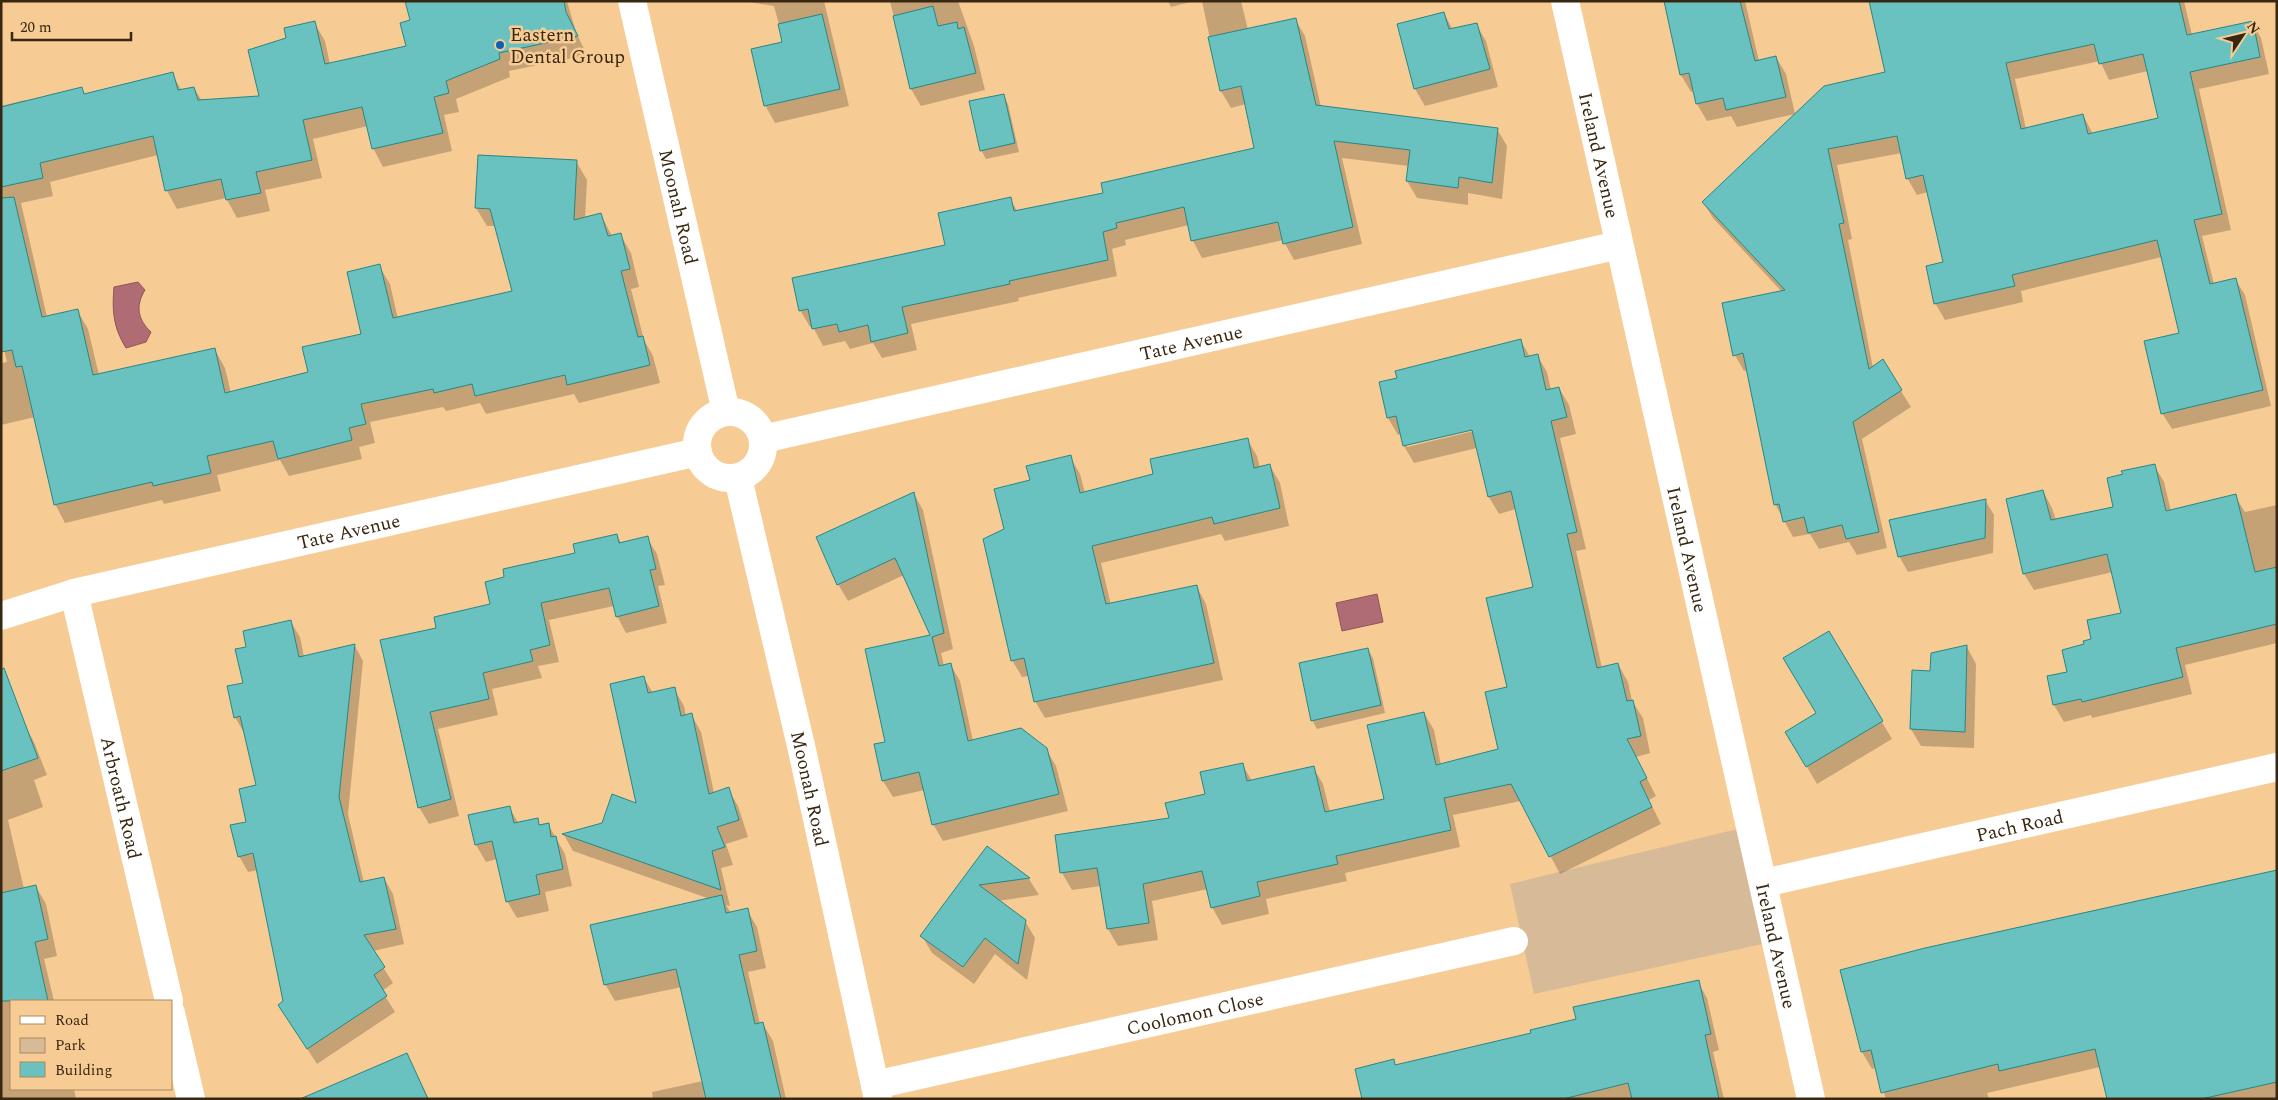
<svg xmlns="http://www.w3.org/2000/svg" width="2278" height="1100" viewBox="0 0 2278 1100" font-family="Spectral,serif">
<rect width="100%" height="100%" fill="#f7cb94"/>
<polygon fill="#d7bb99" points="1750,826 1776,941 1534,994 1510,884"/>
<g fill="#b06c74" stroke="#8c5756">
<path d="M 138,282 L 145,290 C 135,306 138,320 151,332 L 146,342 L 126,348 C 113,327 112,310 114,287 Z"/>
<polygon points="1377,594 1383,622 1342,631 1336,603"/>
</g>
<g fill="#0003" fill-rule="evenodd">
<polygon points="407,1 567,1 576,32 587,55 509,71 510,77 456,99 459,112 444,115 452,151 383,167 373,148 368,126 313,139 322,178 265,190 270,211 237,218 226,198 177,209 167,191 158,155 50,182 53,196 21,203 47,317 77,310 88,329 99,375 215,350 225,368 231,393 310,373 363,335 379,266 390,284 398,319 513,292 496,226 487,226 476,208 576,161 587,180 585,219 601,215 612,236 620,234 631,253 639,287 631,289 644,340 653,356 660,383 579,403 574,394 486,414 480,403 446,411 443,407 370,422 375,443 359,447 362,459 289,476 280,460 217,475 221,491 164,504 162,500 65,523 55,504 35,417 1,425 1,363 7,362 1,337 1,106 25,100 26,102 81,88 85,95 172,74 182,91 194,88 202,101 260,97 288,39 314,22 325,41 330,64 407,47 411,21"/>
<polygon points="743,1 824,1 849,106 775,123 765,105 784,43 774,6"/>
<polygon points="890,1 958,1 974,46 985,90 921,106 911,89"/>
<polygon points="1168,1 1194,1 1171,7"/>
<polygon points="1202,1 1241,1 1248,30 1295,19 1305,36 1321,107 1497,129 1507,146 1502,199 1468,193 1468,205 1417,198 1407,181 1409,166 1342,158 1362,244 1294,260 1283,240 1202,258 1193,241 1189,225 1125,240 1126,245 1112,249 1117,276 1018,298 1019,301 911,324 917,350 882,358 873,343 850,349 845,341 823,346 813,327 810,327 800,310 947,246 1010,199 1018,212 1104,194 1255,149 1246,104 1231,108 1221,91"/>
<polygon points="1665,1 1745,1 1759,61 1776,57 1786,74 1795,114 1737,127 1731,116 1707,121 1697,104 1694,91 1691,92 1681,75"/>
<path d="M 1870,1 L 2184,1 L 2192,35 L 2252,22 L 2261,38 L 2269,74 L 2199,89 L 2231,230 L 2202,236 L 2214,284 L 2235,279 L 2245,295 L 2271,406 L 2172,429 L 2162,413 L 2181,334 L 2162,257 L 2021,291 L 2023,302 L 1945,320 L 1935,303 L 1945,263 L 1928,192 L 1917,195 L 1907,178 L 1902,153 L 1837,165 L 1852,239 L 1848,240 L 1873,368 L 1882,361 L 1911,407 L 1862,439 L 1887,548 L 1857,555 L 1849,542 L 1819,549 L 1810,534 L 1793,537 L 1775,504 L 1748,370 L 1744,371 L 1735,355 L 1782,292 L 1713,218 L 1703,202 L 1887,73 ZM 2100,61 L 2109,80 L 2148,71 L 2159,119 L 2093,134 L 2083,115 L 2026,129 L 2015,79 Z"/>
<polygon points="1444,13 1453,30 1476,24 1486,41 1498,87 1425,106 1415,89"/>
<polygon points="1003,95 1008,104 1019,152 986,159 981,150"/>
<path d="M 1521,341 L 1530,357 L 1537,355 L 1547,372 L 1551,390 L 1559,388 L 1569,405 L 1576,434 L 1560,438 L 1586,549 L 1576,551 L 1602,668 L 1618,664 L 1628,682 L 1632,701 L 1643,718 L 1650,753 L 1636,757 L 1656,796 L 1649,800 L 1661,824 L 1560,874 L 1521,801 L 1453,815 L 1460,847 L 1345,873 L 1347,881 L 1266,899 L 1269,914 L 1222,925 L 1212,907 L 1208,889 L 1152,901 L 1158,940 L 1118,946 L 1108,929 L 1101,886 L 1072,890 L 1062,873 L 1056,836 L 1170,819 L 1206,795 L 1242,764 L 1252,781 L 1313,767 L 1323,784 L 1330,812 L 1386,800 L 1424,713 L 1434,730 L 1441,765 L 1500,750 L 1508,688 L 1535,588 L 1516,509 L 1499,514 L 1489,497 L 1477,448 L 1414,463 L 1404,446 L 1401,434 L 1398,435 L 1388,418 L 1380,383 ZM 1478,427 L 1478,430 L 1407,447 L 1407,444 Z"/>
<polygon points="1247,439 1257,456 1260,468 1270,466 1280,483 1289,526 1225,541 1221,534 1101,563 1111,605 1197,587 1206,604 1223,680 1045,718 1035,701 1029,676 1022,677 1012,660 1005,530 1032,481 1070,457 1080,474 1085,493 1155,475"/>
<polygon points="2154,465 2164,482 2171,511 2235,496 2245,512 2277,505 2277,643 2185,665 2192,694 2092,718 2091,715 2064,722 2054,705 2048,677 2068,673 2085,645 2122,614 2113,572 2034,590 2024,574 2043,491 2052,508 2056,520 2114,508"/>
<polygon points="914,494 923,510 953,649 941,653 944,666 950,664 960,681 973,741 1046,749 1056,766 1068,811 943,841 933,824 925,790 893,797 883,781 886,743 932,636 904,575 848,601 838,584"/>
<polygon points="1985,500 1994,515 1993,553 1908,572 1899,556"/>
<polygon points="617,535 621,543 647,538 657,554 665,585 658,586 667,623 626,633 617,616 614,606 549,620 559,662 538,666 542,678 492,689 498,715 438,729 459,816 429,824 419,807 438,629 492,605 577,554"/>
<polygon points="291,622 300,637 304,657 355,646 363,661 348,814 364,883 384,878 393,894 404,944 373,951 393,983 382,991 395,1012 317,1064 289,1021 258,870 248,872 239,856 258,786 244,733 235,717 244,684 248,648"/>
<polygon points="1828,632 1892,739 1817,784 1787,733 1817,714"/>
<polygon points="1967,647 1976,664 1974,748 1921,746 1911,729 1913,672 1931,672"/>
<polygon points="1368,650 1373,658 1385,713 1317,729 1312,720"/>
<polygon points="644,678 653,693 674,689 684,706 686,716 691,714 701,732 714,793 728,789 738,806 748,837 726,844 733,865 721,868 730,906 726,905 731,913 747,910 757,927 766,968 748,972 760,1024 763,1024 773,1041 786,1099 653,1099 652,1092 703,1081 682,987 615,1001 605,984 710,899 573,851 564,835 603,824 638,805"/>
<polygon points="1,715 24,724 34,742 47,775 34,780 43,807 8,820 24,889 36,887 46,904 57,956 44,959 54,1001 11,1001 11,1089 74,1089 76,1099 1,1099"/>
<polygon points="509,807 519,824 537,820 540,826 548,824 565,854 572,886 545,892 549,911 517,918 507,901 497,859 486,862 476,845"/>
<polygon points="987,847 1029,879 1039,895 998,901 1025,921 1035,938 1027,980 995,954 974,984 932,953 922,936"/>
<polygon points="2277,871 2277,1099 2108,1099 2100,1067 1987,1093 1989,1099 1886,1099 1876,1068 1872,1069 1862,1052"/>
<polygon points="1698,982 1707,998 1719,1050 1713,1052 1724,1099 1364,1099 1393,1061 1396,1066 1532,1034"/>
<polygon points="407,1054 429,1099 304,1099"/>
</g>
<g fill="#69c2bf" stroke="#278784" fill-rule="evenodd">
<polygon points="405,1 564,1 566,12 578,36 499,53 500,59 446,81 449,93 434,97 443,133 372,149 362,107 303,120 312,160 256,172 261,193 226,200 221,179 165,191 153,136 40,163 43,178 1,187 1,107 82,87 84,94 173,72 178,90 194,87 198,100 259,96 248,50 286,38 284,28 315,21 325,64 406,46 400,23 410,20"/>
<polygon points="1664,1 1740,1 1755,61 1776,56 1786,97 1726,110 1723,98 1696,104 1689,73 1680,75"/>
<path d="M 1869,1 L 2179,1 L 2187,35 L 2253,21 L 2260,57 L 2190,72 L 2222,214 L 2194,220 L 2210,284 L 2236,278 L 2263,390 L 2161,414 L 2144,341 L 2179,333 L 2157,240 L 2012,275 L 2015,286 L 1934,304 L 1926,266 L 1943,262 L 1923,175 L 1906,179 L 1897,136 L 1828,149 L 1844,223 L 1839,224 L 1869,369 L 1883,359 L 1902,390 L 1853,422 L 1879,532 L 1846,539 L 1842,525 L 1808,533 L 1804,517 L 1783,522 L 1779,504 L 1774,505 L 1743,353 L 1733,356 L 1722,303 L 1785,290 L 1702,202 L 1824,86 L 1885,72 ZM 2094,44 L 2099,64 L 2143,54 L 2158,118 L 2088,134 L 2083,114 L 2021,129 L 2006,63 Z"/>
<polygon points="933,6 938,26 957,22 958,29 964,27 976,73 910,89 893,16"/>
<polygon points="1444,12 1449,29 1477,23 1490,69 1414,89 1397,24"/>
<polygon points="822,14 840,89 764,106 751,49 782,42 778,24"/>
<polygon points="1296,18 1316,105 1498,128 1492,183 1459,177 1458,188 1406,181 1410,150 1334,141 1353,227 1283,244 1278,222 1191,241 1184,207 1116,223 1117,228 1103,232 1108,260 1009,281 1010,284 902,307 908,333 871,342 868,325 839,332 837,324 812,329 808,309 799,311 792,278 945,245 938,213 1011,197 1014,211 1103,193 1101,183 1254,148 1241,86 1220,91 1208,37"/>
<polygon points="1004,94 1015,143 980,151 969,101"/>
<polygon points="478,155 577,160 574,220 601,213 608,236 621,233 630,269 621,271 638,337 643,336 650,365 567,385 565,375 475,396 472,384 434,393 433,389 361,404 366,424 349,428 352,440 278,459 273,441 207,456 211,473 153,486 152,482 54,505 22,366 16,367 12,350 1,352 1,198 14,197 42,317 78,309 93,375 215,348 225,393 308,372 302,347 361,334 347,272 380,264 393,318 512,291 490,209 475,208"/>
<polygon points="1521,339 1525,357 1538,354 1546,390 1559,387 1567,417 1551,421 1577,532 1567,534 1597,668 1618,663 1627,701 1633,700 1641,736 1627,739 1647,778 1640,782 1652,807 1549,857 1511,784 1444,798 1451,830 1336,856 1338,864 1257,882 1260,896 1211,908 1202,871 1143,884 1149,923 1107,929 1097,868 1060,873 1055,835 1169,818 1165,803 1205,794 1200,772 1243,763 1247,781 1314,766 1325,812 1384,799 1367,725 1424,712 1436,765 1498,749 1485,692 1507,687 1486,598 1533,587 1511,491 1488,497 1472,430 1403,446 1396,416 1387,418 1379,382 1397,378 1395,371"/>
<polygon points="1248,438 1254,468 1270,464 1280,508 1214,524 1212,517 1092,546 1106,604 1197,585 1214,663 1034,702 1024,658 1011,661 983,539 1004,529 994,489 1030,480 1026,466 1071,455 1080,493 1153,474 1150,459"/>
<polygon points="2155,464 2166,511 2236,494 2255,572 2277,567 2277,624 2176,648 2183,677 2082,702 2081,699 2053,705 2047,676 2067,672 2062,650 2084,644 2083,641 2091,639 2087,620 2121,613 2107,554 2023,574 2006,499 2043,490 2051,520 2113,507 2107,478 2123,474 2121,471"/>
<polygon points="914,492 944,633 932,637 939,666 951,663 968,741 1021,728 1047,748 1059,794 932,825 919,772 882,781 874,744 885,742 865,649 930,635 895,558 837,585 816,537"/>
<polygon points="1986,499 1985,538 1898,557 1889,520"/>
<polygon points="617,534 619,543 648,536 656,569 650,570 659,606 616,617 609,588 541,603 550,645 530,650 533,661 483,673 489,699 430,712 451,799 418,808 380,640 436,628 434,617 490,604 485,582 504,577 503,569 575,553 573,544"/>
<polygon points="291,620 299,657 355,644 339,797 360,882 384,877 396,929 364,935 385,967 374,975 387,996 307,1049 278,1005 283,1001 253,853 238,857 230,825 246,822 239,789 256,785 240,716 234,718 227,686 243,683 235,649 246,647 243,631"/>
<polygon points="1829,631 1883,721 1806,767 1785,732 1816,713 1783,658"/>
<polygon points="1967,645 1965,732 1910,729 1912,670 1930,671 1931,653"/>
<polygon points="1368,648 1381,705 1311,721 1299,663"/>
<polygon points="4,668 38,758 1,771 1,669"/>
<polygon points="644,676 648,693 675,687 681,716 692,713 709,794 729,787 739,820 717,827 725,847 712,851 721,890 562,834 602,823 612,794 636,803 610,684"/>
<polygon points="510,806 514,823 538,818 539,825 549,823 551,837 556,836 563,869 536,875 540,894 506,902 492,841 475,845 468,815"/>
<polygon points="987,846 1030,878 979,885 1026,920 1018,964 985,938 963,967 920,936"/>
<polygon points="2277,870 2277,1082 2201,1099 2107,1099 2095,1049 1999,1071 1998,1064 1881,1093 1871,1050 1861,1052 1840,970 1925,948"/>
<polygon points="36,885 48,939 35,942 48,1001 1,1001 1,893"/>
<polygon points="722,895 726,913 748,908 757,951 739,955 755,1024 763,1022 781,1099 706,1099 676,969 604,985 590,925"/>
<polygon points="1699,980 1711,1034 1705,1035 1719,1099 1632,1099 1628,1083 1563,1099 1362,1099 1355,1069 1394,1059 1395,1065 1531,1033 1530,1030 1576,1019 1573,1007"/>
<polygon points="407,1053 428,1099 300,1099"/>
</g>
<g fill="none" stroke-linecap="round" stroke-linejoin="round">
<g stroke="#fff" stroke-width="28">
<path id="s1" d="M 632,1 L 726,412"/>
<path id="s2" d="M 1565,1 L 1811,1099"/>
<circle cx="730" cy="445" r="33"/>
<path id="s3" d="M 763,439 L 1619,245"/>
<path id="s4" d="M 738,478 L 802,750 L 878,1099"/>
<path id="s5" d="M 74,593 L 169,1001"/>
<path id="s6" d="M 1,616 L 74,593 L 698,452"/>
<path id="s7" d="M 1764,883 L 2277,767"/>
<polyline points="171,1013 191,1099"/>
<path id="s8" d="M 875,1085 L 1514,941"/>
</g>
</g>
<circle fill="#0a62b0" stroke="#f7cb94" stroke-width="2" cx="500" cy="45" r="5"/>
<g text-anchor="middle" stroke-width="5" stroke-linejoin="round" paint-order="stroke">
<g font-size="19" fill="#382711" stroke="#f7cb94" text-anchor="start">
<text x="510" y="41">Eastern<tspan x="510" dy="22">Dental Group</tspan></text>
</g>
<g font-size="19" fill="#382711" stroke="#f7cb94">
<text dy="7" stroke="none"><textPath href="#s2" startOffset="158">Ireland Avenue</textPath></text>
<text dy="7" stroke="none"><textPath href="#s1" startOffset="211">Moonah Road</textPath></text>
<text dy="7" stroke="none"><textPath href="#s3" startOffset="439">Tate Avenue</textPath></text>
<text dy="7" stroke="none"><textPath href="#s6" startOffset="358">Tate Avenue</textPath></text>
<text dy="7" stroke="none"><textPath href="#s2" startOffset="562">Ireland Avenue</textPath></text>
<text dy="7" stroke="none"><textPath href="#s4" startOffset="319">Moonah Road</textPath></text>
<text dy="7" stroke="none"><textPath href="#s5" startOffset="210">Arbroath Road</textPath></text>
<text dy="7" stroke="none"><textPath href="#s7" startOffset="262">Pach Road</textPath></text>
<text dy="7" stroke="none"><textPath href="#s2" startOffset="968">Ireland Avenue</textPath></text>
<text dy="7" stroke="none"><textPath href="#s8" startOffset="328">Coolomon Close</textPath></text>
</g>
</g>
<rect width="2278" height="1100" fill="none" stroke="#382711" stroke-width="5"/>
<rect x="10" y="1000" width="162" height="90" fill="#f7cb94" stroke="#ab8960"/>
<rect x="20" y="1016" width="25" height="8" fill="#ffffff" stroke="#ab8960"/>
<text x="55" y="1025" font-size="15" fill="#382711">Road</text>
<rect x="20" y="1038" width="25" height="15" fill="#d7bb99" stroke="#ab8960"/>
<text x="55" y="1050" font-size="15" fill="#382711">Park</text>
<rect x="20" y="1062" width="25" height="15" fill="#69c2bf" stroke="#ab8960"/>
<text x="55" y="1075" font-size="15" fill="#382711">Building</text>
<g transform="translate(2243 35) rotate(55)" stroke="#f7cb94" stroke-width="4" paint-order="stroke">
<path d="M0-4L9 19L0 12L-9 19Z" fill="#382711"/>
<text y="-8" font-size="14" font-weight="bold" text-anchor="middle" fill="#382711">N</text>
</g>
<path d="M12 32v8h119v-8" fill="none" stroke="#382711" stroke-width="2.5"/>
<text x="20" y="32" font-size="15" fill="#382711" stroke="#f7cb94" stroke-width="4" paint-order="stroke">20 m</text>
</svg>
